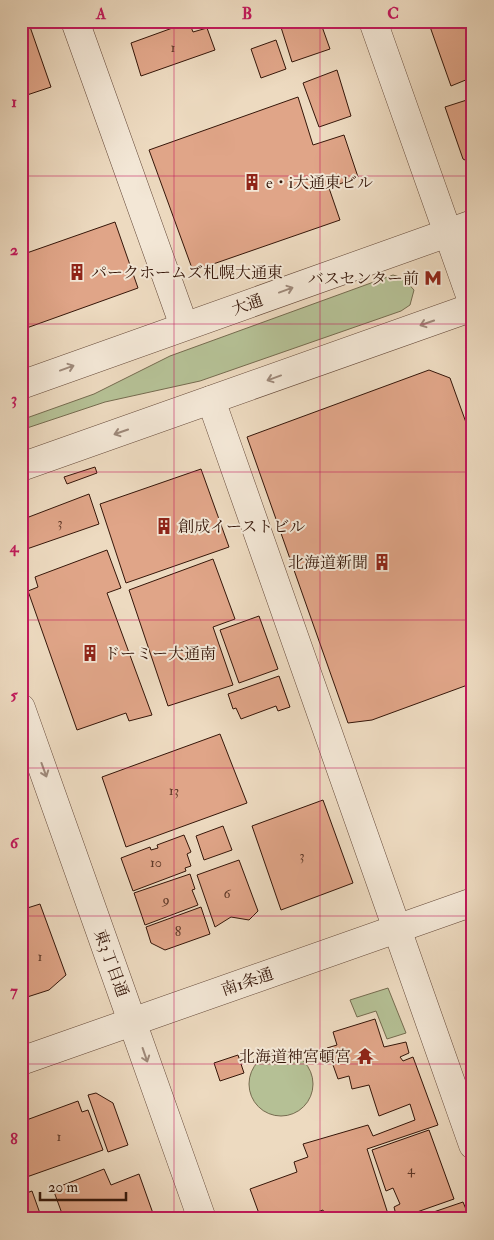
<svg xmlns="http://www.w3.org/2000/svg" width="494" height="1240" viewBox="0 0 494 1240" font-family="'IM FELL Double Pica','Noto Serif JP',serif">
<rect width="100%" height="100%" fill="#eddac0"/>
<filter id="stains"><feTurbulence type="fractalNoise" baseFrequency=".004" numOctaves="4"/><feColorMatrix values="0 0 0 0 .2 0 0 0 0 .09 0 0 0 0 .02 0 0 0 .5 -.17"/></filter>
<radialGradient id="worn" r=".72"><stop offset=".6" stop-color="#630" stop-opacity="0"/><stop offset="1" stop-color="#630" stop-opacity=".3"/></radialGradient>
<g fill="#b5c095" stroke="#756b4f">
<polygon points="393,275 403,278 414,290 410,305 401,311 200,381 105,402 21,430 21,420 94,394 170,356"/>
<polygon points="388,988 406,1033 387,1039 376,1011 357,1017 350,1000"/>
<circle cx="281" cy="1084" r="32"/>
</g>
<g fill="#e0a588" stroke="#351609">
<polygon points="21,21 28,21 51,87 21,97"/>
<polygon points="279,21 320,21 330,49 292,62"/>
<polygon points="428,21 473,21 473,77 451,86"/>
<polygon points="189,22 193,32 207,28 215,50 141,76 131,43"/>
<polygon points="276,40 286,69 261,78 251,49"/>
<polygon points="337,70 351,116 319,127 303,83"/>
<polygon points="298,97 313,145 344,135 358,177 329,188 340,220 193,271 149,150"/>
<polygon points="473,98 473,164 463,159 445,107"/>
<polygon points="115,222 138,288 21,330 21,255"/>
<polygon points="429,370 450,378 473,442 473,683 372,720 348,723 247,437"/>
<polygon points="95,467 97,473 67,484 64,477"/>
<polygon points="201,469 229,547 126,583 100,504"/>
<polygon points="89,494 99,524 21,551 21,520"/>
<polygon points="107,550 121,588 107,593 152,715 129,721 126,713 77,730 28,591 38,587 35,577"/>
<polygon points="213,559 235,619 213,627 233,685 168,706 129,590"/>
<polygon points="259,616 278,669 239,683 220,630"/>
<polygon points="279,676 290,707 278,711 276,706 241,719 236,708 233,709 228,694"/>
<polygon points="220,734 247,803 126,847 102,777"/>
<polygon points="323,800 353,883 281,910 252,826"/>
<polygon points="223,826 232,850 204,860 196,836"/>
<polygon points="184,835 191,852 187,854 191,866 185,868 186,871 133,891 121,858 150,847 151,850 158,848 157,845"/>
<polygon points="239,860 258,911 249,920 231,917 215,927 197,875"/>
<polygon points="190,874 195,889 192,890 198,905 145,925 134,893"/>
<polygon points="40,904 66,975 49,990 21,999 21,937 26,935 21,922 21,910"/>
<polygon points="201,907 210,934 165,950 151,943 146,927"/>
<polygon points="375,1019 384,1047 406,1042 409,1053 400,1057 403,1061 413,1057 438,1125 367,1149 389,1217 382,1219 326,1219 323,1210 297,1219 261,1219 250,1189 297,1172 294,1162 308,1157 303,1144 368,1125 373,1136 415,1120 410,1104 379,1116 369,1085 352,1089 349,1076 338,1079 327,1048 337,1045 333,1032"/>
<polygon points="238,1055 244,1073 220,1081 214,1063"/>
<polygon points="96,1093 113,1103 128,1145 108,1152 88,1095"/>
<polygon points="78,1101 82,1112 88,1110 103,1150 21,1179 21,1122"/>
<polygon points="429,1130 454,1199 397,1219 394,1207 400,1204 393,1188 386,1191 372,1150"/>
<polygon points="104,1169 111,1185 139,1174 155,1219 64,1219 53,1189"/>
<polygon points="32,1191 42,1219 21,1219 21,1195"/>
<polygon points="463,1202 470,1219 413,1219"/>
</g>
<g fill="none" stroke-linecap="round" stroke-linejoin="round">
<g stroke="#634737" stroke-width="29">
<g id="minor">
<polyline points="75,21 184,326"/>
<polyline points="373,21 473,304"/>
<polyline points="21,385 473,224"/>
<polyline points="211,400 473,1145"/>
<polyline points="21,467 473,307"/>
<polyline points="21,708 202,1219"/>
<polyline points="21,1061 473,902"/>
</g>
</g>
<use href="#minor" stroke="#f3e7d6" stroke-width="28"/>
</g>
<defs><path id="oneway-shaft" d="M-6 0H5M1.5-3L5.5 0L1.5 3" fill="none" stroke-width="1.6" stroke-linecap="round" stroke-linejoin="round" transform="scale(1.25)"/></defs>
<g stroke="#9e897a">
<use href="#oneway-shaft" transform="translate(286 290) rotate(-20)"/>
<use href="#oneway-shaft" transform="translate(427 323) rotate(161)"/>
<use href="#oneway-shaft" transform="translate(67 368) rotate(-20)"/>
<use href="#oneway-shaft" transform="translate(274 378) rotate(160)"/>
<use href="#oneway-shaft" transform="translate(121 432) rotate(161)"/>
<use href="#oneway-shaft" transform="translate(44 770) rotate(70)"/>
<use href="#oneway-shaft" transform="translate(145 1055) rotate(71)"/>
</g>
<path fill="none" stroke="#c2185b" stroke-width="1" stroke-opacity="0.55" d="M 174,21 L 174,1219M 320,21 L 320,1219M 21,176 L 473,176M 21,324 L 473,324M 21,472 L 473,472M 21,620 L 473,620M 21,768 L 473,768M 21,916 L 473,916M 21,1064 L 473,1064"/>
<defs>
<g id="building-bare" transform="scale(1.35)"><path d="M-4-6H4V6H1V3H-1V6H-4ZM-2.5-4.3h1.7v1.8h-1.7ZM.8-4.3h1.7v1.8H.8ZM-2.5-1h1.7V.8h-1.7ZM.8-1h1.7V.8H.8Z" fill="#8f2418" stroke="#f3e7d6" stroke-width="2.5" paint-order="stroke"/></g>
<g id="metro-bare" transform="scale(1.35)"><path d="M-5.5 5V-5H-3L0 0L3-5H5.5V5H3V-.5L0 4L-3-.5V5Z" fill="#8f2418" stroke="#f3e7d6" stroke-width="2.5" paint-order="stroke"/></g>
<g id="temple-bare" transform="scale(1.35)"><path d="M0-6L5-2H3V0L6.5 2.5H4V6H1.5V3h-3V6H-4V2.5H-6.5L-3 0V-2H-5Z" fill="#8f2418" stroke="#f3e7d6" stroke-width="2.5" paint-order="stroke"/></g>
</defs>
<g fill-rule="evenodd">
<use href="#building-bare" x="252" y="182"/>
<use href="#building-bare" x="77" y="272"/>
<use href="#metro-bare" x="433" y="278"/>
<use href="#building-bare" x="164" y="526"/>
<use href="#building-bare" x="382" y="562"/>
<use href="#building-bare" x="90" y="653"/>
<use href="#temple-bare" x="365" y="1056"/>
</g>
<g text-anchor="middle" stroke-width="4" stroke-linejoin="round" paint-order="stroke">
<g font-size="14" fill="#603a29">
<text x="173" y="52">1</text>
<text x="60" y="527">3</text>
<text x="174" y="795">13</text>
<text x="302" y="860">3</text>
<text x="156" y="867">10</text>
<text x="227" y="898">6</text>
<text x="166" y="904">9</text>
<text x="178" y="936">8</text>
<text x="40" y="961">1</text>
<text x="59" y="1141">1</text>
<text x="411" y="1174">4</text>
</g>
<g font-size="16" fill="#351609" stroke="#f3e7d6" text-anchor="start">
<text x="266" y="188">e・i大通東ビル</text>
<text x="91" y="278">パークホームズ札幌大通東</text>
<text x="419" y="284" text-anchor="end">バスセンター前</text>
<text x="178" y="532">創成イーストビル</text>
<text x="368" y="568" text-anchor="end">北海道新聞</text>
<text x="104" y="659">ドーミー大通南</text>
<text x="351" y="1062" text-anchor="end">北海道神宮頓宮</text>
</g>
<g font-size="16" fill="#351609" stroke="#f3e7d6">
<text transform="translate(247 304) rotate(-20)" y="6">大通</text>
<text transform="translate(112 963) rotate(70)" y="6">東3丁目通</text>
<text transform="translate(247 981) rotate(-19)" y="6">南1条通</text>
</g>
</g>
<rect width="494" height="1240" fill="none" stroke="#eddac0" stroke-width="55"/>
<path d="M40 1192v8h86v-8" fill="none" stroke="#351609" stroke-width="2.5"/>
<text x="48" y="1192" font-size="15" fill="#351609" stroke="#f3e7d6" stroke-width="4" paint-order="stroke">20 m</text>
<rect x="28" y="28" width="438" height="1184" fill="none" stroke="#c2185b" stroke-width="2"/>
<g font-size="16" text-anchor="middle" font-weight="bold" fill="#c2185b">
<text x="101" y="19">A</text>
<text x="247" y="19">B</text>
<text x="393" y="19">C</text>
<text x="14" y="107">1</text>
<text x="14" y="255">2</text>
<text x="14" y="404">3</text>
<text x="14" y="552">4</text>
<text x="14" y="700">5</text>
<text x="14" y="848">6</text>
<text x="14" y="996">7</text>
<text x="14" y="1144">8</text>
</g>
<rect width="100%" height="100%" filter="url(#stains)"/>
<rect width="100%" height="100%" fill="url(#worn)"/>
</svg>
